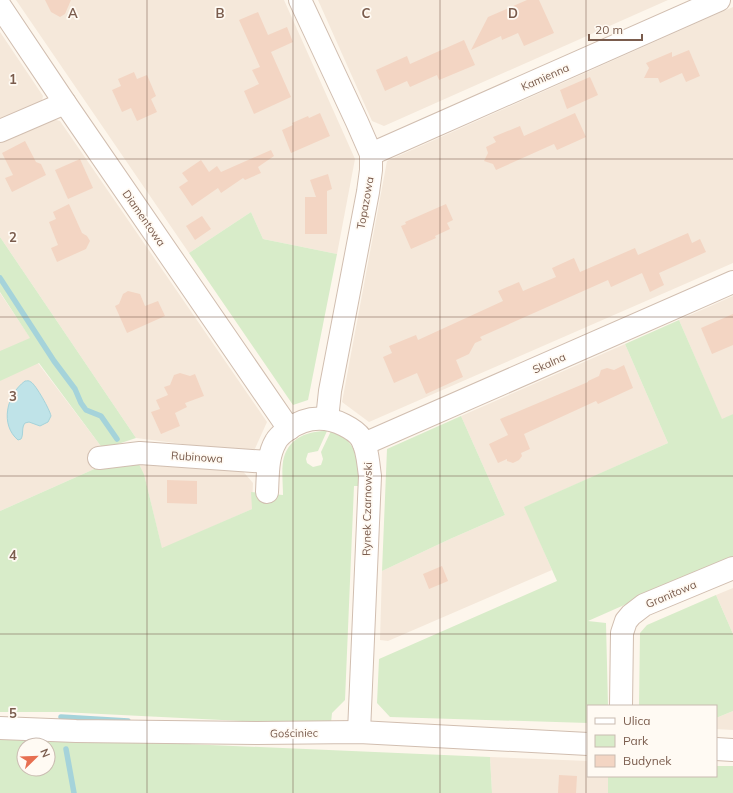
<svg xmlns="http://www.w3.org/2000/svg" width="733" height="793" viewBox="0 0 733 793" font-family="Mulish,sans-serif">
<rect width="100%" height="100%" fill="#fdf6ec"/>
<g fill="#f5e8da">
<polygon points="16,0 284,0 355,159 337,254 263,239 251,212 189,253"/>
<polygon points="318,0 668,0 384,126 372,121"/>
<polygon points="733,7 733,263 369,422 342,402 387,161"/>
<polygon points="0,32 43,96 41,106 0,124"/>
<polygon points="49,118 60,121 267,422 253,453 136,438 0,237 0,141"/>
<polygon points="0,293 31,339 22,342 103,449 101,466 0,511"/>
<polygon points="733,296 733,414 722,420 679,320"/>
<polygon points="625,344 668,443 525,507 552,570 388,641 380,640 382,571 450,539 505,515 461,416"/>
<polygon points="138,462 240,468 253,483 252,509 162,549 144,474"/>
<polygon points="733,588 733,634 716,595"/>
<polygon points="733,711 733,730 716,729 716,718"/>
<polygon points="490,757 588,761 588,776 608,776 608,793 492,793"/>
</g>
<g fill="#d8ecc9" fill-rule="evenodd">
<polygon points="251,212 263,239 337,254 308,400 293,405 189,253"/>
<polygon points="0,237 136,438 103,449 39,363 0,381 0,351 30,338 0,292"/>
<polygon points="679,320 722,419 733,414 733,557 588,621 606,623 608,706 588,706 588,723 390,717 377,703 379,659 557,581 524,507 668,443 625,344"/>
<polygon points="461,416 505,515 450,539 382,571 387,449"/>
<path d="M 327,431 L 318,451 L 308,453 L 306,459 L 307,463 L 313,467 L 321,465 L 323,459 L 321,452 L 331,431 C 358,440 359,462 360,486 L 354,486 L 345,700 L 332,713 L 331,723 L 242,721 L 61,712 L 0,712 L 0,511 L 101,466 L 138,462 L 144,474 L 162,548 L 252,509 L 251,492 L 283,495 C 283,484 281,467 284,457 C 290,437 309,431 327,431 Z"/>
<polygon points="716,595 733,634 733,711 716,718 716,706 639,706 640,633 647,625"/>
<path d="M 0,738 L 95,740 L 490,757 L 492,793 L 0,793 ZM 24,745 L 48,745 L 48,769 L 24,769 Z"/>
<polygon points="716,766 733,766 733,793 608,793 608,776 716,776"/>
</g>
<path fill="#bfe3e8" stroke="#a5d3da" d="M 25,381 C 28,381 28,380 31,382 C 36,385 50,410 51,416 L 48,422 L 40,426 L 29,422 L 25,423 C 21,428 24,434 21,439 L 18,440 C 0,425 6,395 25,381 Z"/>
<g fill="none" stroke-linecap="round" stroke-linejoin="round">
<g stroke="#a5d3da" stroke-width="5.5">
<polyline points="0,278 54,361 75,389 81,403 86,410 101,416 117,439"/>
<polyline points="61,717 128,721"/>
<polyline points="66,749 74,793"/>
</g>
</g>
<g fill="#f3d5c3">
<polygon points="45,0 71,0 65,14 60,17 51,12"/>
<polygon points="527,0 539,0 554,33 524,46 518,33 502,40 501,36 471,50 488,17"/>
<polygon points="258,12 268,35 287,27 293,42 271,52 291,97 254,114 244,91 259,84 252,70 260,67 239,20"/>
<polygon points="464,40 475,65 439,80 437,75 410,87 407,81 385,91 376,70 407,56 410,64"/>
<polygon points="689,50 700,76 686,82 682,73 660,83 658,78 644,78 649,68 646,63 672,52 672,57"/>
<polygon points="134,72 137,79 147,75 156,96 151,99 157,112 137,121 131,108 122,112 112,90 121,86 118,79"/>
<polygon points="590,77 598,95 567,109 560,90"/>
<polygon points="320,113 330,136 291,153 282,130 293,125 292,123 308,116 309,118"/>
<polygon points="575,113 586,137 557,150 554,144 496,170 493,164 484,161 488,153 486,147 496,142 493,137 520,126 524,136"/>
<polygon points="25,141 36,162 41,164 46,175 12,192 5,178 13,175 2,153"/>
<polygon points="271,150 274,156 258,167 261,173 245,180 243,178 221,193 218,188 192,206 179,187 188,181 182,173 201,160 209,172 217,166 221,172"/>
<polygon points="80,159 93,188 68,199 55,170"/>
<polygon points="328,174 332,189 327,191 327,234 305,234 305,197 316,197 310,180"/>
<polygon points="69,204 82,233 87,236 90,241 86,249 57,262 51,248 58,245 49,222 56,219 53,212"/>
<polygon points="446,204 453,220 447,223 450,229 435,236 436,238 411,249 401,226 406,224 405,222"/>
<polygon points="202,216 211,229 195,240 186,226"/>
<polygon points="688,233 692,243 700,239 706,252 659,273 664,285 650,292 642,273 611,287 608,280 480,337 482,340 475,343 469,354 456,360 463,377 426,394 417,373 394,383 383,357 392,353 389,346 416,335 418,340 503,301 498,291 519,282 523,291 556,277 552,268 574,258 580,272 635,248 638,255"/>
<polygon points="128,291 140,294 145,306 158,301 165,316 127,333 115,306 119,304 123,294"/>
<polygon points="733,314 733,345 712,354 701,328"/>
<polygon points="624,365 633,388 598,404 596,401 524,434 530,449 521,453 522,456 519,460 513,463 507,461 507,459 498,463 489,444 508,435 500,419 588,382 588,381 599,376 601,370 607,368 614,370"/>
<polygon points="180,373 190,376 195,374 204,396 185,403 187,407 175,413 180,426 161,434 151,412 160,409 156,400 168,395 164,387 170,385 174,375"/>
<polygon points="167,480 197,481 197,504 167,503"/>
<polygon points="442,566 448,581 429,589 423,574"/>
<polygon points="559,775 577,776 576,793 558,793"/>
</g>
<g fill="none" stroke-linecap="round" stroke-linejoin="round">
<g stroke="#d1beb0" stroke-width="24">
<g id="minor">
<polyline points="300,0 357,122 371,154 371,170 368,192 330,391 327,419"/>
<polyline points="0,6 65,103 289,429"/>
<polyline points="0,131 65,103"/>
<polyline points="371,154 719,0"/>
<polyline points="364,444 733,282"/>
<polyline points="99,458 140,453 268,462"/>
<path d="M 267,492 C 268,475 267,456 276,441 C 278,437 283,433 287,430 C 305,417 324,415 344,425 C 350,428 357,432 361,438 C 368,449 368,463 370,476 L 359,732"/>
<polyline points="621,706 622,633 626,621 631,615 644,605 733,568"/>
<polyline points="0,728 76,731 257,733 359,732 588,744"/>
<polyline points="716,749 733,750"/>
</g>
</g>
<use href="#minor" stroke="#fff" stroke-width="22"/>
</g>
<path fill="none" stroke="#7a5c4d" stroke-width="1" stroke-opacity="0.55" d="M 147,0 L 147,793M 293,0 L 293,793M 440,0 L 440,793M 586,0 L 586,793M 0,159 L 733,159M 0,317 L 733,317M 0,476 L 733,476M 0,634 L 733,634"/>
<g text-anchor="middle" stroke-width="3.5" stroke-linejoin="round" paint-order="stroke">
<g font-size="11" fill="#7a5c4d" stroke="#fffaf3">
<text transform="translate(545 77) rotate(-24)" y="4">Kamienna</text>
<text transform="translate(365 203) rotate(-80)" y="4">Topazowa</text>
<text transform="translate(144 218) rotate(55)" y="4">Diamentowa</text>
<text transform="translate(549 363) rotate(-24)" y="4">Skalna</text>
<text transform="translate(197 457) rotate(4)" y="4">Rubinowa</text>
<text transform="translate(367 509) rotate(-89)" y="4">Rynek Czarnowski</text>
<text transform="translate(671 594) rotate(-23)" y="4">Granitowa</text>
<text transform="translate(294 733) rotate(-1)" y="4">Gościniec</text>
</g>
</g>
<g font-size="13" text-anchor="middle" font-weight="bold" fill="#7a5c4d" stroke="#fffaf3" stroke-width="3.5" stroke-linejoin="round" paint-order="stroke">
<text x="73" y="18">A</text>
<text x="220" y="18">B</text>
<text x="366" y="18">C</text>
<text x="513" y="18">D</text>
<text x="13" y="84">1</text>
<text x="13" y="242">2</text>
<text x="13" y="401">3</text>
<text x="13" y="560">4</text>
<text x="13" y="718">5</text>
</g>
<rect x="587" y="705" width="130" height="72" fill="#fffaf3" stroke="#cabbb1"/>
<rect x="595" y="718" width="20" height="6" fill="#ffffff" stroke="#cabbb1"/>
<text x="623" y="725" font-size="12" fill="#7a5c4d">Ulica</text>
<rect x="595" y="735" width="20" height="12" fill="#d8ecc9" stroke="#cabbb1"/>
<text x="623" y="745" font-size="12" fill="#7a5c4d">Park</text>
<rect x="595" y="755" width="20" height="12" fill="#f3d5c3" stroke="#cabbb1"/>
<text x="623" y="765" font-size="12" fill="#7a5c4d">Budynek</text>
<g transform="translate(36 757) rotate(67)"><circle r="19" fill="#fffaf3" stroke="#cabbb1"/>
<path d="M0-3L7 15L0 10L-7 15Z" fill="#e76f51"/>
<text y="-6" font-size="11" font-weight="bold" text-anchor="middle" fill="#7a5c4d">N</text>
</g>
<path d="M589 34v6h53v-6" fill="none" stroke="#7a5c4d" stroke-width="2"/>
<text x="595" y="34" font-size="12" fill="#7a5c4d" stroke="#fffaf3" stroke-width="3" paint-order="stroke">20 m</text>
</svg>
